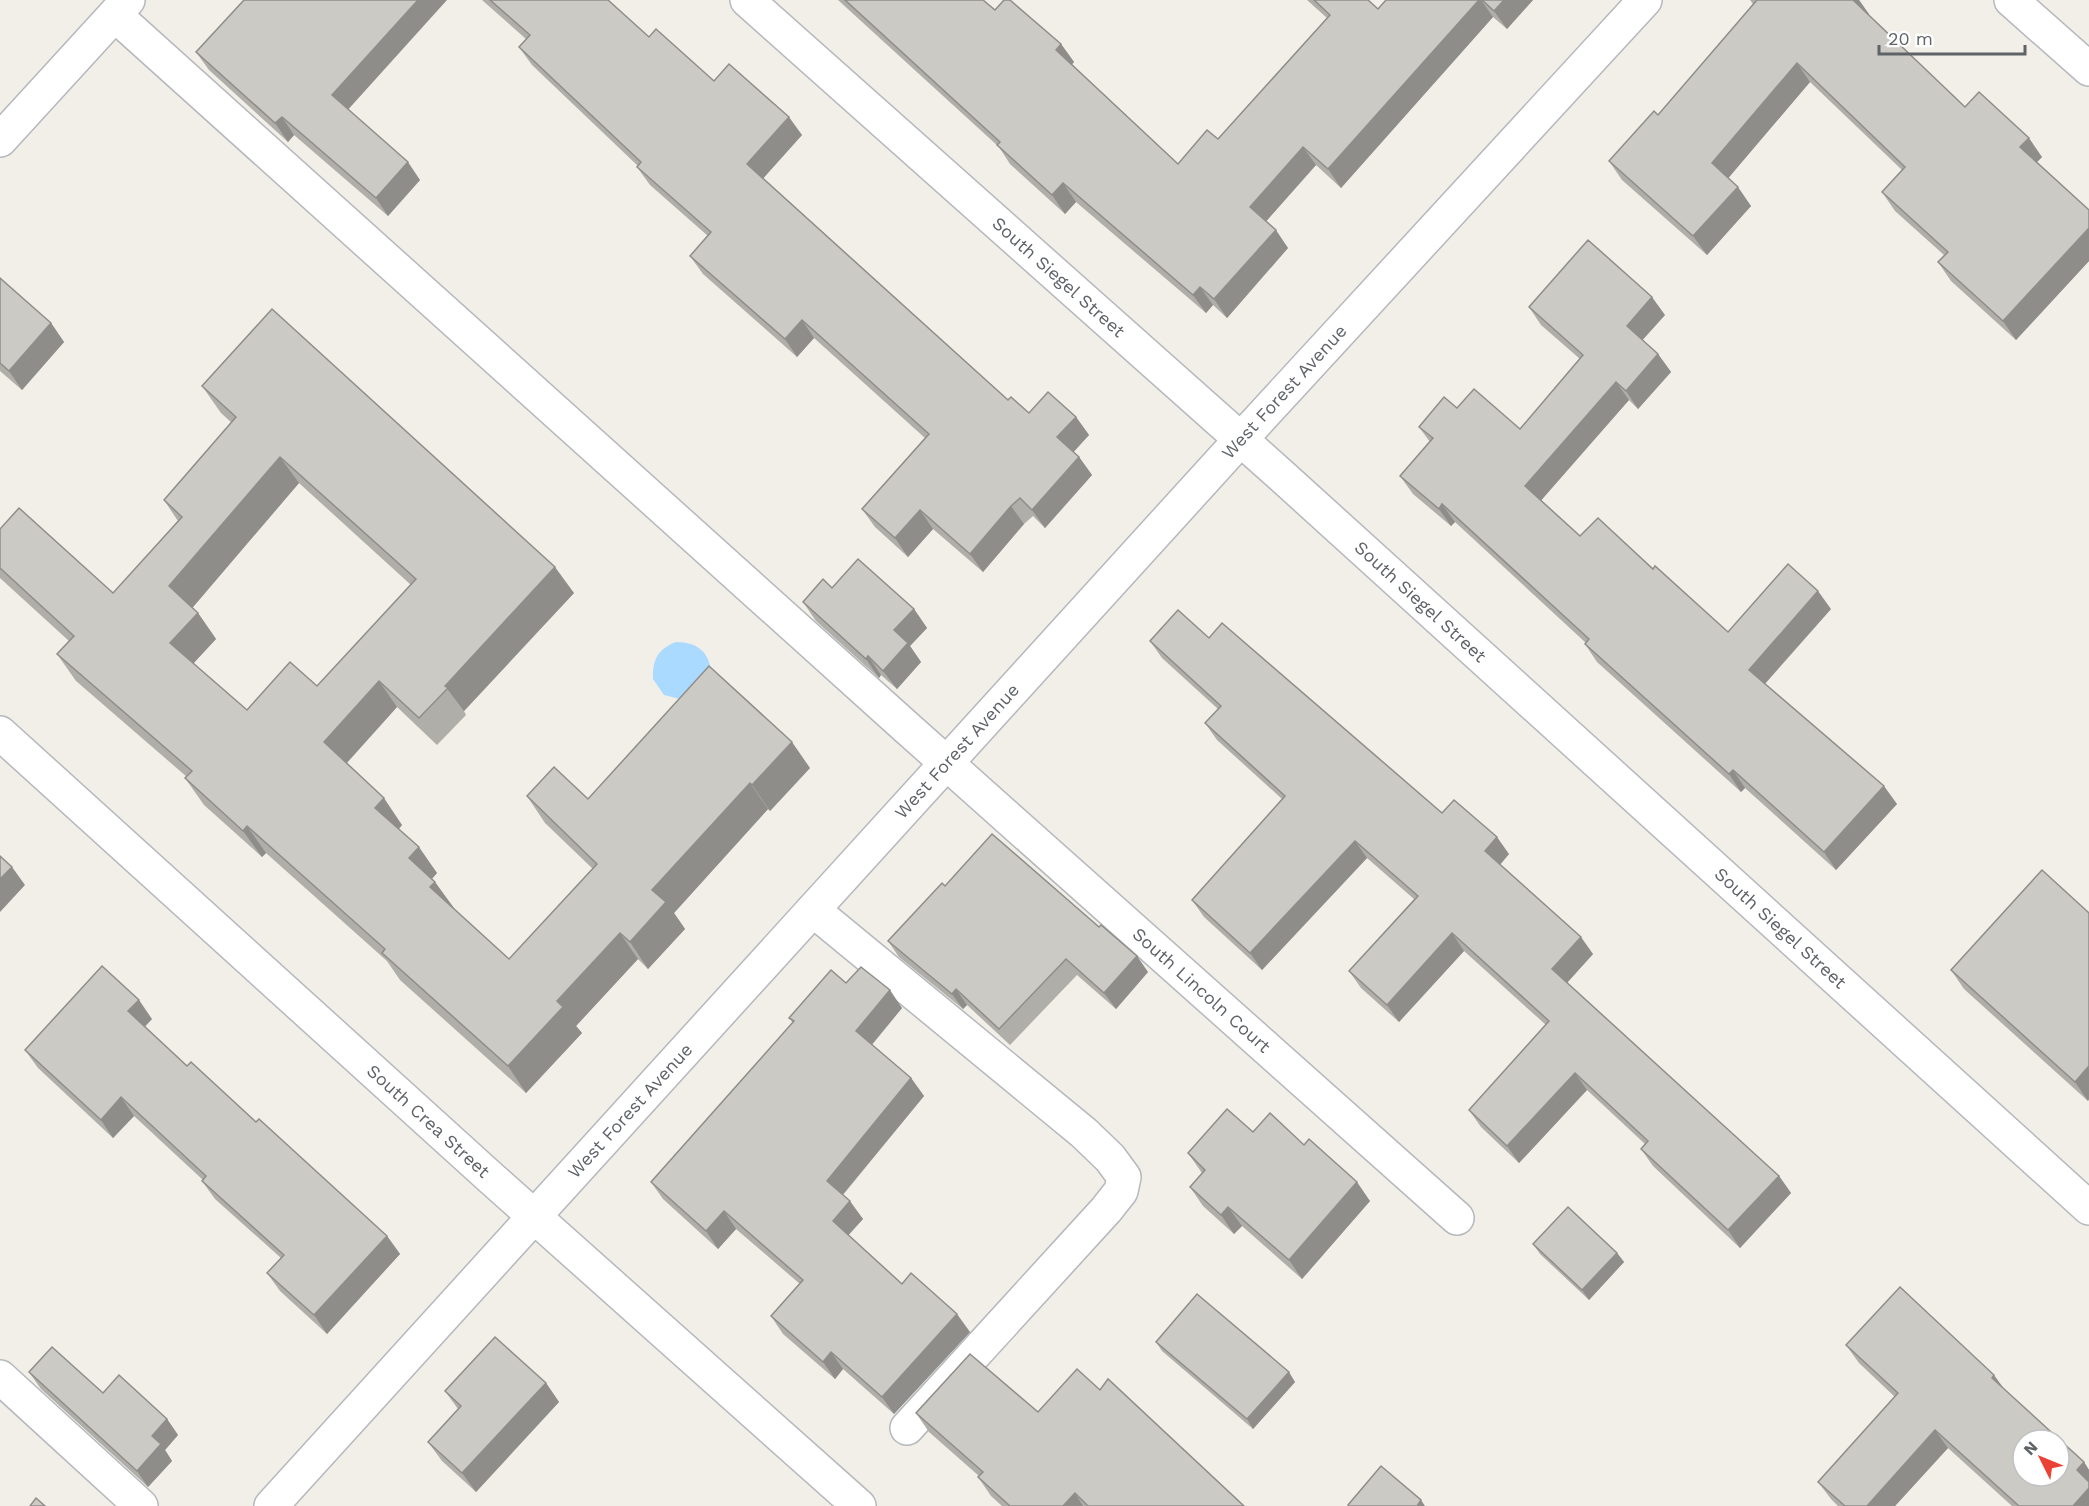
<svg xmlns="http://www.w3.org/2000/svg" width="2089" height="1506" viewBox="0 0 2089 1506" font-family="'Work Sans',sans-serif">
<rect width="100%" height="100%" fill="#f1efe8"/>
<path fill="#aadaff" d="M 676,642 C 698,642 711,653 711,676 L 684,700 L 664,695 L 653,679 C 652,660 658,649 676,642 Z"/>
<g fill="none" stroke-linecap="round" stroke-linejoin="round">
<g stroke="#b5b8bc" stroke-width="36">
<g id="minor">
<path id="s1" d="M 747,0 L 1283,477 L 2089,1208"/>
<polyline points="2011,0 2089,69"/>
<path id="s2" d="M 115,15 L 906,727 L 1457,1218"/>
<polyline points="0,140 128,0"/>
<path id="s3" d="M 0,733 L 491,1178 L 859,1506"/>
<polyline points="813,910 1084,1133 1110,1158 1124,1177 1121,1191 1106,1210 907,1428"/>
<polyline points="0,1377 141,1506"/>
<path id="s4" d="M 271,1506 L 1241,439 L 1645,0"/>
</g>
</g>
<use href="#minor" stroke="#fff" stroke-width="33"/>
</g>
<g fill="#afaea9" fill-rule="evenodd">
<polygon points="482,0 608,0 649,37 714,81 802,135 763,178 1008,400 1029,413 1076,417 1089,435 1073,452 1079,457 1092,475 1045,528 1033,516 1024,524 983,572 933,529 908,557 875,527 862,509 925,438 814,338 797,357 703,274 690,256 708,236 650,185 637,167 638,166 532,65 519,47 526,39"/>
<polygon points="838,0 983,0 995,10 1061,44 1074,62 1072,64 1178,164 1218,139 1327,18 1307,0 1368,0 1378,9 1386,0 1533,0 1507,29 1493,17 1341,188 1316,165 1266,221 1288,248 1227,318 1213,305 1206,313 1076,202 1065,214 1010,164 999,147"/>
<polygon points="1750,0 1859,0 1869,15 1965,107 2042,157 2037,162 2089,210 2089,261 2016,340 1951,281 1938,262 1944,255 1895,211 1882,192 1902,170 1810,82 1728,178 1751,206 1707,255 1622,180 1609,161 1658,115 1753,4"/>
<polygon points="196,52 348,109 420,180 388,216 294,135 288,142 209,70"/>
<polygon points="0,278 51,323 64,342 22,390 0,371"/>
<polygon points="1529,307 1665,315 1642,340 1658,354 1671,372 1638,409 1629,400 1541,500 1580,536 1653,569 1728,632 1831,609 1765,684 1897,804 1836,870 1745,788 1741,792 1597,662 1585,644 1586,643 1455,522 1451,526 1413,494 1400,476 1430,442 1419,427 1457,408 1520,429 1580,359 1541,325"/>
<path d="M 202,386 L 574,593 L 464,711 L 466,715 L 437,745 L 397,707 L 347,763 L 402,825 L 399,829 L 437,873 L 432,879 L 435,882 L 453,908 L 509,959 L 593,869 L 545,823 L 527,796 L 588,799 L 810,768 L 770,811 L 768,809 L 674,913 L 685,929 L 648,969 L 638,959 L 576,1026 L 582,1033 L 526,1093 L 400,980 L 387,961 L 266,853 L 262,857 L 204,805 L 185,778 L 187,777 L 76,681 L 57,654 L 69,641 L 0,578 L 0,529 L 113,593 L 178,521 L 164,500 L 232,423 L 221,413 ZM 299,483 L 411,585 L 317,686 L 247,710 L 193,664 L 216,639 L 198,613 L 192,608 Z"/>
<polygon points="832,588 914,609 927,628 910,646 921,662 897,689 881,675 879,678 816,621 803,602"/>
<polygon points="1209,638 1442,813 1509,854 1500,865 1593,954 1567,983 1779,1176 1791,1193 1740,1248 1653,1166 1641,1149 1645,1144 1587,1090 1519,1163 1481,1127 1469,1110 1546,1025 1464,951 1399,1022 1361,988 1349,971 1414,899 1367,858 1262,970 1204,917 1192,900 1282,799 1217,740 1205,723 1218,709 1162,658 1150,641"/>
<polygon points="945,886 1148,972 1116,1009 1077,975 1010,1045 967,1005 963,1009 899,957 888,941"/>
<polygon points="2089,913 2089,1099 2088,1101 1964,989 1951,970"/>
<polygon points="846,983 902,1008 872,1045 911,1078 924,1096 843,1195 863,1219 848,1235 902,1284 970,1332 894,1414 843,1369 835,1379 783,1334 771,1316 800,1284 736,1229 718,1249 663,1199 651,1182 793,1023 789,1018"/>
<polygon points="152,1019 145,1027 187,1066 256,1122 387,1236 400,1254 327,1334 280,1291 267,1273 281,1258 215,1199 202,1181 203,1180 134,1116 113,1138 38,1068 25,1050"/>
<polygon points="1253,1132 1304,1145 1370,1201 1302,1279 1242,1226 1234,1234 1203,1206 1190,1187 1202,1173 1188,1153"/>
<polygon points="1533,1244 1617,1253 1624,1262 1589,1300 1540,1254"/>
<polygon points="1156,1342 1295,1382 1253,1429 1162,1351"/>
<polygon points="1846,1345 2005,1390 2084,1462 2089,1470 2089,1506 2012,1506 1948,1448 1895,1506 1838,1506 1831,1499 1818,1482 1895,1397 1859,1363"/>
<polygon points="29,1372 103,1393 167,1419 178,1435 165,1450 172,1461 148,1487 41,1389"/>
<polygon points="546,1383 559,1402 476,1492 442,1461 428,1442 458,1409 445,1391"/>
<polygon points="1100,1390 1244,1506 1002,1506 991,1496 978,1477 979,1476 929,1432 916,1413 1038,1412"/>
</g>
<g fill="#8f8d8a">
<polygon points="418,0 447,0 345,113 332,95"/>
<polygon points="1479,0 1481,0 1493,17 1341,188 1328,169"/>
<polygon points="1504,0 1533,0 1507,29 1494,11"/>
<polygon points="1853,0 1859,0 1869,14 1866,18"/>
<polygon points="1061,44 1074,62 1069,68 1056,50"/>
<polygon points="1797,63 1810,82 1725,182 1712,163"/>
<polygon points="282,117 294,135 288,142 275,123"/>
<polygon points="789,117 802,135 760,182 747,164"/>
<polygon points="2029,138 2042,157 2033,166 2020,147"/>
<polygon points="1303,147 1316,165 1263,225 1250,207"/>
<polygon points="408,162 420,180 388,216 376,198"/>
<polygon points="1063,183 1076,202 1065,214 1052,195"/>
<polygon points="1738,187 1751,206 1707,255 1693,236"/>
<polygon points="2089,228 2089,261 2016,340 2003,321"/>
<polygon points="1276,230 1288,248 1227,318 1214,299"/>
<polygon points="1200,287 1213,305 1206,313 1193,295"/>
<polygon points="1652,297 1665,315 1639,344 1627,326"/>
<polygon points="802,320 814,338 797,357 785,339"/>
<polygon points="51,323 64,342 22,390 9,371"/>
<polygon points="1658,354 1671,372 1638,409 1626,391"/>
<polygon points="1616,382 1629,400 1538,504 1525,486"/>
<polygon points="1076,417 1089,435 1070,456 1057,437"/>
<polygon points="280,457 299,483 188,613 169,586"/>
<polygon points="1079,457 1092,475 1045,528 1032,510"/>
<polygon points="1442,504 1455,522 1451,526 1439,509"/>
<polygon points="1011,506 1024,524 983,572 970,554"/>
<polygon points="920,510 933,529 908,557 895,538"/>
<polygon points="555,567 574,593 464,711 445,686"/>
<polygon points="1818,591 1831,609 1761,688 1749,670"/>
<polygon points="914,609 927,628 910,646 921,662 897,689 883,671 894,630"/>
<polygon points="198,613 216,639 188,669 170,643"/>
<polygon points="868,656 881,675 879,678 866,659"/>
<polygon points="379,681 397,707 342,768 324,742"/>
<polygon points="792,742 810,768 770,811 752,785"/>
<polygon points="1733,770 1745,788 1741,792 1729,774"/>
<polygon points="750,783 768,809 674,913 685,929 648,969 630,942 652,890"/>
<polygon points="1884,786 1897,804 1836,870 1824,852"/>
<polygon points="384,798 402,825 394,834 375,808"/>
<polygon points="247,826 266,853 262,857 243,831"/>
<polygon points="1497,837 1509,854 1497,868 1485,851"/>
<polygon points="1355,841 1367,858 1262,970 1250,953"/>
<polygon points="419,847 437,873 427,884 409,858"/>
<polygon points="12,867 25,885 0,912 0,879"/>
<polygon points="435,882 454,908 449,914 430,887"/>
<polygon points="620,933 638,959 576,1026 582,1033 526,1093 508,1066 557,1001"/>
<polygon points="1452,933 1464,951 1399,1022 1387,1005"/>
<polygon points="1581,937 1593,954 1564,986 1552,969"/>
<polygon points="1137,956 1148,972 1116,1009 1104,993"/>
<polygon points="956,989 967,1005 963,1009 952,994"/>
<polygon points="890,990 902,1008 868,1049 856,1031"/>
<polygon points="139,1000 152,1019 141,1030 128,1011"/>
<polygon points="2088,1067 2089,1069 2089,1099 2088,1101 2075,1082"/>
<polygon points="1575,1073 1587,1090 1519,1163 1507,1146"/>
<polygon points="911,1078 924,1096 839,1199 827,1181"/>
<polygon points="121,1097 134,1116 113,1138 101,1120"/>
<polygon points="1779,1176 1791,1193 1740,1248 1728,1230"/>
<polygon points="1357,1182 1370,1201 1302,1279 1289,1260"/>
<polygon points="850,1201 863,1219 845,1239 833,1221"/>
<polygon points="1228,1207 1242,1226 1234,1234 1221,1215"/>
<polygon points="724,1211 736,1229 718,1249 706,1231"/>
<polygon points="387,1236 400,1254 327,1334 314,1315"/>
<polygon points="1617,1253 1624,1262 1589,1300 1582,1290"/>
<polygon points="957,1314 970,1332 894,1414 882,1397"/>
<polygon points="831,1352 843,1369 835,1379 823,1362"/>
<polygon points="1289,1372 1295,1382 1253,1429 1247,1419"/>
<polygon points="1994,1375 2007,1393 1992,1378"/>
<polygon points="546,1383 559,1402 476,1492 462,1473"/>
<polygon points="167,1419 178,1435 165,1450 172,1461 148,1487 137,1471 152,1436"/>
<polygon points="1935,1430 1948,1448 1895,1506 1867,1506"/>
<polygon points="2084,1462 2089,1470 2089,1488 2077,1470"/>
<polygon points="2089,1488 2089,1506 2073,1506"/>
<polygon points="1075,1493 1083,1506 1063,1506"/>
<polygon points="1421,1500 1425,1506 1417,1506"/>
</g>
<g fill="#cccac5" stroke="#8f8d8a" stroke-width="1.5" fill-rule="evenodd">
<polygon points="244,0 418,0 332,95 408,162 376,198 282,117 275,123 196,52"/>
<polygon points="490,0 608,0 649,37 656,29 714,81 729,64 789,117 747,164 1008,400 1011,397 1029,413 1048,392 1076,417 1057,437 1079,457 1032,510 1020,498 1011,506 970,554 920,510 895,538 862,509 929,434 802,320 785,339 690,256 711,232 637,167 641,162 519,47 530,35"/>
<polygon points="845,0 983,0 995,10 1004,0 1010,0 1061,44 1056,50 1178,164 1207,130 1218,139 1330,15 1314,0 1368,0 1378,9 1386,0 1479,0 1328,169 1303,147 1250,207 1276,230 1214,299 1200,287 1193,295 1063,183 1052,195 997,145 1000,142"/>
<polygon points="1482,0 1504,0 1494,11"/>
<polygon points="1757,0 1853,0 1965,107 1979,92 2029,138 2020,147 2089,210 2089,228 2003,321 1938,262 1948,252 1882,192 1905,167 1797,63 1712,163 1738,187 1693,236 1609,161 1654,111 1658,115"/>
<polygon points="1588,240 1652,297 1627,326 1658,354 1626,391 1616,382 1525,486 1580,536 1598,518 1653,569 1655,566 1728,632 1788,564 1818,591 1749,670 1884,786 1824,852 1733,770 1729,774 1585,644 1589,639 1442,504 1439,509 1400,476 1433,438 1419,427 1444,397 1457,408 1474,389 1520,429 1583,355 1529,307"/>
<polygon points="0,278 51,323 9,371 0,363"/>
<path d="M 272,309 L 555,567 L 445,686 L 448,688 L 419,718 L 379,681 L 324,742 L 384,798 L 375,808 L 419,847 L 409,858 L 435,882 L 430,887 L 509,959 L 597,864 L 527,796 L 554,767 L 588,799 L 709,666 L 792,742 L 752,785 L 750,783 L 652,890 L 666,902 L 630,942 L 620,933 L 557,1001 L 563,1007 L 508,1066 L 382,953 L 385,949 L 247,826 L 243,831 L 185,778 L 192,771 L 57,654 L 74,636 L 0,568 L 0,529 L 19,508 L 113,593 L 182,517 L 164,500 L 236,417 L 202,386 ZM 280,457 L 416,579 L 317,686 L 290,662 L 247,710 L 170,643 L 198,613 L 169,586 Z"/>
<polygon points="858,559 914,609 894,630 908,643 883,671 868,656 866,659 803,602 823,579 832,588"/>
<polygon points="1178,610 1209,638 1222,623 1442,813 1454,800 1497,837 1485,851 1581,937 1552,969 1779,1176 1728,1230 1641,1149 1648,1141 1575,1073 1507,1146 1469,1110 1549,1021 1452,933 1387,1005 1349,971 1418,896 1355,841 1250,953 1192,900 1285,796 1205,723 1221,706 1150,641"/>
<polygon points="992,834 1099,927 1101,925 1137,956 1104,993 1066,959 999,1029 956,989 952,994 888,941 942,883 945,886"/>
<polygon points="0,856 12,867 0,879"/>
<polygon points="2042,870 2089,913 2089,1068 2088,1067 2075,1082 1951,970"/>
<polygon points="102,966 139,1000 128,1011 187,1066 191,1062 256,1122 259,1119 387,1236 314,1315 267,1273 284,1255 202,1181 206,1176 121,1097 101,1120 25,1050"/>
<polygon points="861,967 890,990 856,1031 911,1078 827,1181 850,1201 833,1221 902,1284 911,1273 957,1314 882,1397 831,1352 823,1362 771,1316 803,1280 724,1211 706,1231 651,1182 794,1021 789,1018 831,970 846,983"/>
<polygon points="1227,1109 1253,1132 1270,1113 1304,1145 1309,1139 1357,1182 1289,1260 1228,1207 1221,1215 1190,1187 1205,1170 1188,1153"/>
<polygon points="1568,1207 1617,1253 1582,1290 1533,1244"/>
<path d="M 1900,1287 L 1994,1375 L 1992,1378 L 2084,1462 L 2077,1470 L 2089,1482 L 2089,1488 L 2073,1506 L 2019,1506 L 1935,1430 L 1867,1506 L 1845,1506 L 1818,1482 L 1898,1393 L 1846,1345 ZM 2023,1440 L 2059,1440 L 2059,1476 L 2023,1476 Z"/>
<polygon points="1197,1294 1289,1372 1247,1419 1156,1342"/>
<polygon points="495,1337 546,1383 462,1473 428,1442 461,1406 445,1391"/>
<polygon points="52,1347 103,1393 119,1375 167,1419 152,1436 161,1444 137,1471 29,1372"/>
<polygon points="970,1354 1038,1412 1077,1369 1100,1390 1108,1379 1244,1506 1088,1506 1075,1493 1063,1506 1010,1506 978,1477 983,1472 916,1413"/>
<polygon points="1381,1466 1421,1500 1417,1506 1349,1506 1348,1505"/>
<polygon points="36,1498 45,1506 30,1506"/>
</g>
<g text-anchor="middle" stroke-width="4.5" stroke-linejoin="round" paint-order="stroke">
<g font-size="18" fill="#5f6368" stroke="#fff">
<text dy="6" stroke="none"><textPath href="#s1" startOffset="417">South Siegel Street</textPath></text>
<text dy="6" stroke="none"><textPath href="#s4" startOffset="1506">West Forest Avenue</textPath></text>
<text dy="6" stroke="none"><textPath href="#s1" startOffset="903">South Siegel Street</textPath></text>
<text dy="6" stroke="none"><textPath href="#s4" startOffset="1020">West Forest Avenue</textPath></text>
<text dy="6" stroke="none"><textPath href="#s1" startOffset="1389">South Siegel Street</textPath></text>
<text dy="6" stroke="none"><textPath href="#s2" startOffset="1460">South Lincoln Court</textPath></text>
<text dy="6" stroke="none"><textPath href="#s4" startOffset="534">West Forest Avenue</textPath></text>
<text dy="6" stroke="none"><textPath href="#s3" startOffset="578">South Crea Street</textPath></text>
</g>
</g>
<g transform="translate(2041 1458) rotate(313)"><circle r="28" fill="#ffffff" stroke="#bfc1c3" stroke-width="1.5"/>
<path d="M0-4.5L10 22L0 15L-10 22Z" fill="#ea4335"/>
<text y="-9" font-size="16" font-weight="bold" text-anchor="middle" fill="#5f6368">N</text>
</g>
<path d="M1879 45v9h146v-9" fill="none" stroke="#5f6368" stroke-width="3"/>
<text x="1888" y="45" font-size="18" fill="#5f6368" stroke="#ffffff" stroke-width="4.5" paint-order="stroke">20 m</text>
</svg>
